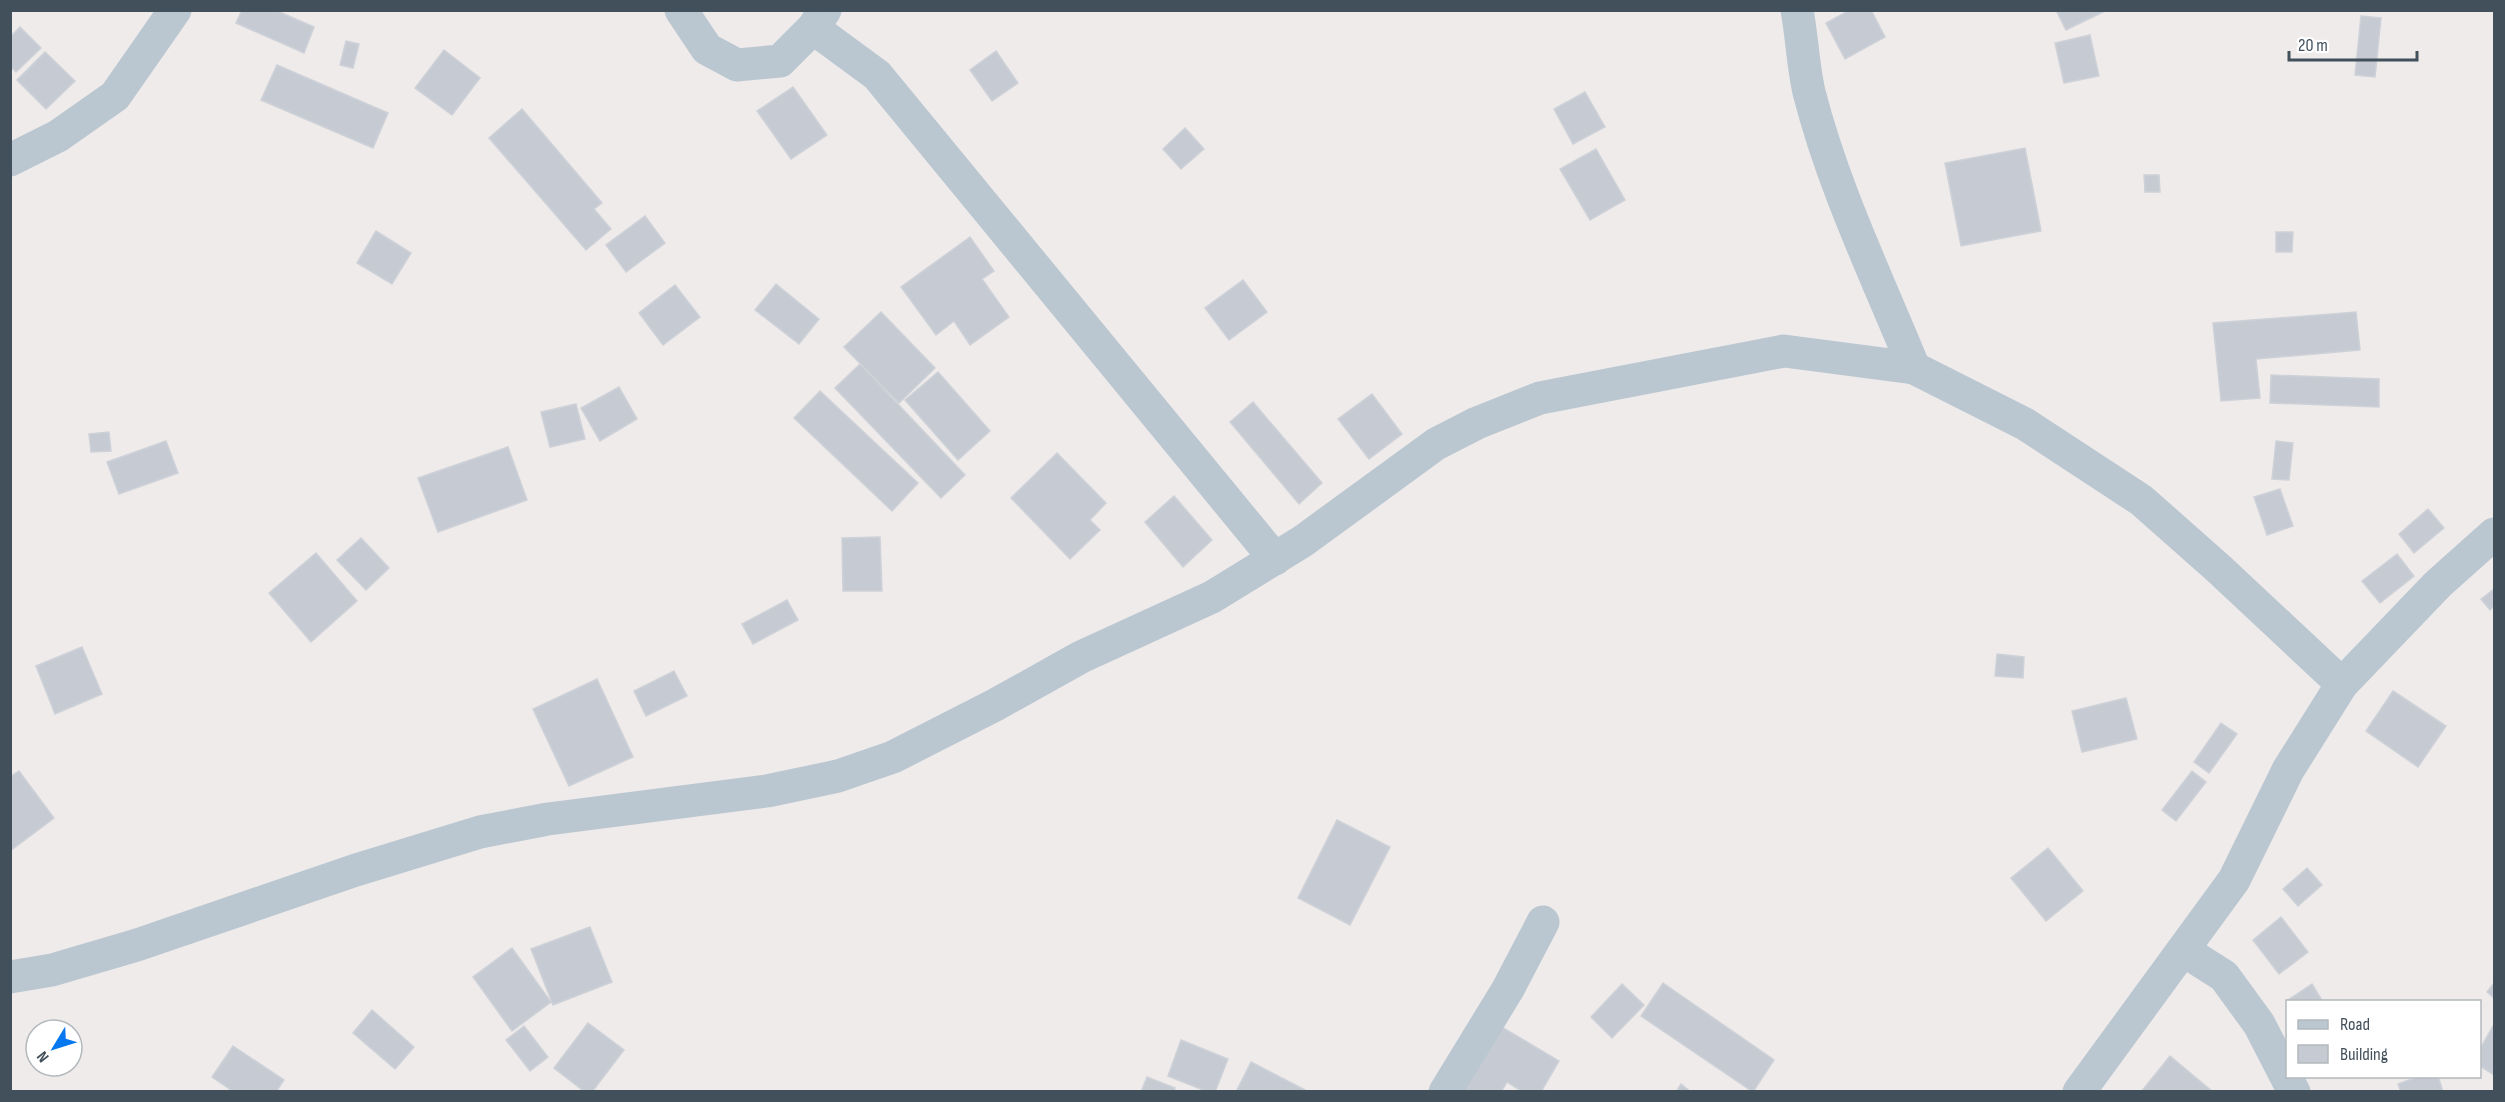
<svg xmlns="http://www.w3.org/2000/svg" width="2505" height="1102" viewBox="0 0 2505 1102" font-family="'Sofia Sans Condensed',sans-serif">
<rect width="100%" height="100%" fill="#efebeb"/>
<g fill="#c6cad2" stroke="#ced2d8" stroke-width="1.5">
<polygon points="242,10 275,10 314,27 304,53 236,23"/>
<polygon points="1850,10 1871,10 1885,37 1845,59 1826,23"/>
<polygon points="2056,10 2107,10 2066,30"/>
<polygon points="2361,16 2381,18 2375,77 2355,75"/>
<polygon points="20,27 41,48 16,72 10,66 10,37"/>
<polygon points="2090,35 2099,76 2064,83 2055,43"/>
<polygon points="346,41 359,44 353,68 340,65"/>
<polygon points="444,50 480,78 452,115 415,88"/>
<polygon points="996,51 1018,83 992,101 970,70"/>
<polygon points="45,52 75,81 46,109 17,80"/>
<polygon points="277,65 388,113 373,148 261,100"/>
<polygon points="793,87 827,135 791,159 757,111"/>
<polygon points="1585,92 1605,127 1573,144 1554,109"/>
<polygon points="522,109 602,203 594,209 611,229 586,250 489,138"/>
<polygon points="1185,128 1204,149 1181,169 1163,149"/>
<polygon points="2025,148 2041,231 1961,246 1945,163"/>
<polygon points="1596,149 1625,200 1590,220 1560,169"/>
<polygon points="2144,175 2159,175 2160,192 2145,192"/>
<polygon points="645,216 665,243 626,272 606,245"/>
<polygon points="376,231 411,253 392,284 357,263"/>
<polygon points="2276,232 2293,232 2292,252 2276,252"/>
<polygon points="970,237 994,271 982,279 1009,317 970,345 954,321 936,335 901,287"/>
<polygon points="1243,280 1267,312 1229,340 1205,308"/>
<polygon points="776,284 819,319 799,344 755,310"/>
<polygon points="675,285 700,317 663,345 639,313"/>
<polygon points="881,312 935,368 899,403 844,347"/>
<polygon points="2356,312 2360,350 2256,359 2260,398 2221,401 2213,323"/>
<polygon points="860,364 965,475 941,498 835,388"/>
<polygon points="938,372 990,431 958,460 905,400"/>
<polygon points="2271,375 2379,379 2379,407 2270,403"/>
<polygon points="619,387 637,419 600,441 581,408"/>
<polygon points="820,391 918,483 892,511 794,418"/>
<polygon points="1372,394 1402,434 1369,459 1338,419"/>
<polygon points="1253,402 1322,483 1299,504 1230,422"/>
<polygon points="576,404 585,439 550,447 541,412"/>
<polygon points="109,432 111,451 91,452 89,434"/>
<polygon points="166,441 178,473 119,494 107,462"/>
<polygon points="2276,441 2293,443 2289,480 2272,479"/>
<polygon points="508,447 527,500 438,532 418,478"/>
<polygon points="1057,453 1106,503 1090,520 1100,530 1070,559 1011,498"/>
<polygon points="2280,489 2293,526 2267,535 2254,497"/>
<polygon points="1174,496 1212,540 1183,567 1145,522"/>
<polygon points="2428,509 2444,528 2414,553 2399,534"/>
<polygon points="880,537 882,591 843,591 842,538"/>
<polygon points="361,538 389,568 366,590 337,560"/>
<polygon points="316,553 357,601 311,642 269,593"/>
<polygon points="2397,554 2414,576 2380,603 2362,581"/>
<polygon points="2494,589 2494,606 2490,610 2481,599"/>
<polygon points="787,600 798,620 753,644 742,624"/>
<polygon points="82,647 102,694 55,714 36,666"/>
<polygon points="1997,654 2024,657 2023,678 1995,676"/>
<polygon points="674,671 687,696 646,716 634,691"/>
<polygon points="597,679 633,757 569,786 533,709"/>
<polygon points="2393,691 2446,726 2418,767 2366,731"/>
<polygon points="2126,698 2137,739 2082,752 2072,711"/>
<polygon points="2221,723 2237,734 2209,773 2194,762"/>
<polygon points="19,771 54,818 10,851 10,777"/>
<polygon points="2192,771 2206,782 2176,821 2162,810"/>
<polygon points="1337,820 1390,847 1350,925 1298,898"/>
<polygon points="2048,848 2083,891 2046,921 2011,878"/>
<polygon points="2307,868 2322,885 2298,906 2283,889"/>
<polygon points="2281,917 2308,952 2279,974 2253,940"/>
<polygon points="590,927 612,982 553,1005 531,949"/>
<polygon points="512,948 551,1002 512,1031 473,977"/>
<polygon points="1663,983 1774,1060 1753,1092 1641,1016"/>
<polygon points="2494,983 2494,998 2487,992"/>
<polygon points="1622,984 1644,1005 1612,1038 1591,1017"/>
<polygon points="2312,984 2323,1002 2289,1002 2288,1000"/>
<polygon points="372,1010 414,1047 395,1069 353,1033"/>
<polygon points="588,1023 624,1050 592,1092 585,1092 554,1068"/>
<polygon points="524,1026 548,1057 530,1071 506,1040"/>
<polygon points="1500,1026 1559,1061 1541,1092 1523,1092 1507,1082 1501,1092 1460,1092"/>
<polygon points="2493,1026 2494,1027 2494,1075 2480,1066 2480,1049"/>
<polygon points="1181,1040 1228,1059 1215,1092 1208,1092 1168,1076"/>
<polygon points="233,1046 284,1080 276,1092 234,1092 212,1077"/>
<polygon points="2170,1056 2213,1092 2141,1092"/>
<polygon points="1251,1062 1309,1092 1236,1092"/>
<polygon points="2420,1076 2438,1076 2443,1092 2401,1092 2398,1084"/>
<polygon points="1147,1077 1175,1088 1174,1092 1141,1092"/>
<polygon points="1681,1084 1691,1092 1676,1092"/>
</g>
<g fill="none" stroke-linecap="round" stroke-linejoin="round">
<g stroke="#bac7d0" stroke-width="33">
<polyline points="681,10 707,49 737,65 780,61 813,28 825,10"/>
<path d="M 1797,10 C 1802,37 1803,66 1809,92 C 1833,187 1877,277 1914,368"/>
<polyline points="813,28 877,75 1275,559"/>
<polyline points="10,160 58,136 115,96 175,10"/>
<polyline points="2183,950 2224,976 2259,1024 2294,1092"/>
<polyline points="10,977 52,970 137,945 356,870 480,832 548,819 767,791 838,776 893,757 995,705 1081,657 1212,597 1303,541 1436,444 1477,423 1540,398 1784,351 1914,368 2025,424 2141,500 2218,568 2342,684"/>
<polyline points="1445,1092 1508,989 1543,922"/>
</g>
<polyline stroke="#bac7d0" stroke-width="33" points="2079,1092 2234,880 2288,770 2342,684 2438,584 2494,534"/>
</g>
<rect width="2505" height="1102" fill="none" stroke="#42505b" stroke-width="24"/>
<rect x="2286" y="1000" width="195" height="78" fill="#ffffff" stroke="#b3b9bd" stroke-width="1.5"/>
<rect x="2298" y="1020" width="30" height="9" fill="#bac7d0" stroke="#b3b9bd" stroke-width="1.5"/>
<text x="2340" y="1030" font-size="18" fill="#42505b">Road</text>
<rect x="2298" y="1045" width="30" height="18" fill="#c6cad2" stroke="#b3b9bd" stroke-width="1.5"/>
<text x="2340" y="1060" font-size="18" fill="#42505b">Building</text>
<g transform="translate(54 1048) rotate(232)"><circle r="28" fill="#ffffff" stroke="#b3b9bd" stroke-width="1.5"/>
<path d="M0-4.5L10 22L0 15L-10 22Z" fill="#0578ef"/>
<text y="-9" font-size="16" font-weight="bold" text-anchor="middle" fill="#42505b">N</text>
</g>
<path d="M2289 51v9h128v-9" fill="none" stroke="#42505b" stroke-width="3"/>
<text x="2298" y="51" font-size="18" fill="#42505b" stroke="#ffffff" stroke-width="4.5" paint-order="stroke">20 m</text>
</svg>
